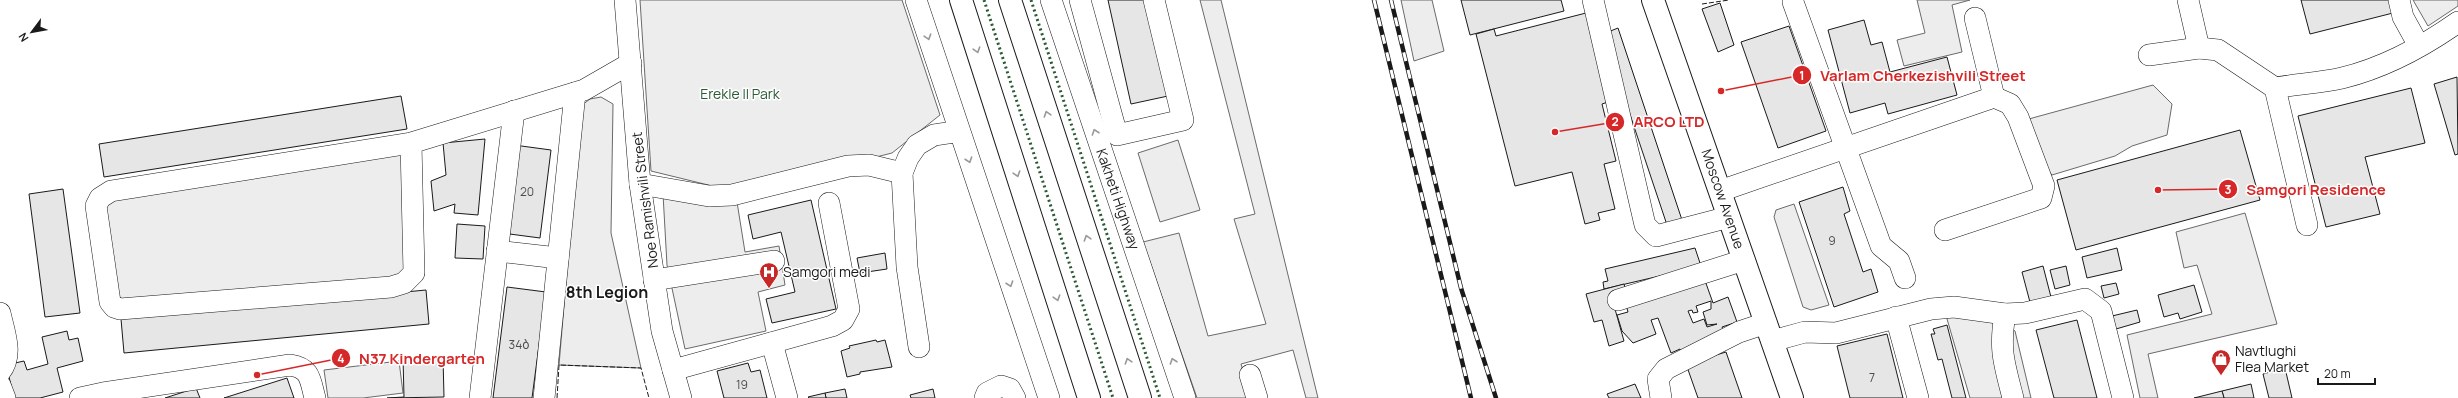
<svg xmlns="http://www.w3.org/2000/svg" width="2458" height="398" viewBox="0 0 2458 398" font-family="Manrope,'Noto Sans Georgian',sans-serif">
<rect width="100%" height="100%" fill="#fff"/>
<g fill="#ededed" stroke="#6a6a6a">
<polygon points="640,0 902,0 940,115 892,153 737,192 651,171"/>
<polygon points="1200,0 1221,0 1318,398 1306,398 1293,350 1241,364 1251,398 1197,398 1143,242 1179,233 1208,336 1266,324 1234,219 1255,214"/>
<polygon points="1401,0 1432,0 1444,51 1414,61"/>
<polygon points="1917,0 1970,0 1952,5 1962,52 1904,66 1897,40 1925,33"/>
<polygon points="2413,0 2458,0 2458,6 2428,26"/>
<polygon points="2153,85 2172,104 2167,135 2132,146 2115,156 2052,175 2042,163 2025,120"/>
<polygon points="601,97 613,104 611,233 641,368 559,365 581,106 590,99"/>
<polygon points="1178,140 1200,210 1160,222 1138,153"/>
<polygon points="403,150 405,272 393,279 121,300 118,297 104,208 107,201"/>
<polygon points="663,194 737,202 745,252 779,246 785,285 758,292 766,331 685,349 667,265"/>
<polygon points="1794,204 1829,305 1811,310 1803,307 1774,217 1776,210"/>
<polygon points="2245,213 2277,324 2148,354 2158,398 2140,398 2127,335 2212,314 2197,265 2184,268 2176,232"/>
<polygon points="1945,312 1997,320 2015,331 2031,398 1970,398"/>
<polygon points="399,361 403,393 363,398 328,398 324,370"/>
</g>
<g fill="#e6e6e6" stroke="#1a1a1a" fill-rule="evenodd">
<polygon points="1108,0 1146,0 1168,96 1131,104"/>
<polygon points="1461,0 1561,0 1564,11 1470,35"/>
<polygon points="2301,0 2390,0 2393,13 2310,34"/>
<polygon points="1720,3 1734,45 1718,52 1702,9"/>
<polygon points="1586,13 1608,102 1602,104 1616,161 1604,164 1615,209 1598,213 1600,220 1585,224 1572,172 1515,186 1476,34 1494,29 1496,36"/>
<polygon points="1864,20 1871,45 1882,42 1890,72 1947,57 1957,95 1888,114 1885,103 1850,113 1828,30"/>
<polygon points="1789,26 1826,131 1778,148 1741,42"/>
<polygon points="1618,28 1682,220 1667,225 1603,34"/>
<polygon points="2457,77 2458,154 2455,155 2434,84"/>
<polygon points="2411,88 2425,143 2365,157 2380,214 2326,227 2298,116"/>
<polygon points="401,96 407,129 104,177 99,144"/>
<polygon points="2240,130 2260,200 2076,250 2057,180"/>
<polygon points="485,139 478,215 454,213 455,204 434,211 431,181 446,175 443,143"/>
<polygon points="514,145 551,150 540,238 502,233"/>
<polygon points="1843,187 1850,211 1844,214 1863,272 1871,269 1878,292 1834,307 1799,202"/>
<polygon points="63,189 80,313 45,317 29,194"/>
<polygon points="811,200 836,309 772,323 766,299 795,292 781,232 753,239 748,215"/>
<polygon points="457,224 485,226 483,259 455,258"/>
<polygon points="1695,248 1703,272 1664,275 1604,289 1603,282 1608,281 1605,269"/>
<polygon points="2117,248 2122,270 2087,278 2082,257"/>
<polygon points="885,253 887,269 860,273 857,258"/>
<polygon points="2043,266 2052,301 2031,306 2022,272"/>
<polygon points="2066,266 2070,285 2055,289 2050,270"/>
<path d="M 1703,275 L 1713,303 L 1728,297 L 1737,322 L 1722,327 L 1726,337 L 1681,353 L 1680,349 L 1671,353 L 1658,318 L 1651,320 L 1656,334 L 1633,343 L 1622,331 L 1617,315 L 1628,312 L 1626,305 ZM 1711,301 L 1711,309 L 1703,312 L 1707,325 L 1717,324 L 1707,327 L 1704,319 L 1693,323 L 1688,311 L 1692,310 L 1693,313 L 1698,312 L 1696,306 Z"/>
<polygon points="2116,283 2119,294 2104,298 2101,286"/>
<polygon points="1624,284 1626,291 1611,295 1624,341 1609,346 1602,320 1594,322 1586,294"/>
<polygon points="2194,285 2202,312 2180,319 2178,313 2164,317 2158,295"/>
<polygon points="507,287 546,292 532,398 493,398"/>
<polygon points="426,290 429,324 124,353 121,319"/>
<polygon points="2137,310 2140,322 2116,329 2112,316"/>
<polygon points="2077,320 2097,398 2054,398 2036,330"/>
<polygon points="1947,325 1966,398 1952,398 1942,359 1938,360 1931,334 1935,334 1933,329"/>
<polygon points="67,331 69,340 78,338 83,361 57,368 63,392 40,398 10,398 3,387 11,385 6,365 24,361 27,370 48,364 42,337"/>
<polygon points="1887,334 1903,398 1850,398 1837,346"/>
<polygon points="876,340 877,342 885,340 892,367 860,372 860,374 847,377 841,351 850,348 849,346"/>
<polygon points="1726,352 1742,398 1698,398 1686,364"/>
<polygon points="403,358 443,358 444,397 387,398 404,397"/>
<polygon points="748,363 751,372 760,370 767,398 724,398 717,371"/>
<polygon points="2285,368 2292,398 2269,398 2263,374"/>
<polygon points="287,378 294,398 224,398"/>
<polygon points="1635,384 1641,398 1609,398 1607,394"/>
<polygon points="2251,384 2254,398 2224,398 2222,391"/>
<polygon points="196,388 200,398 165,398"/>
<polygon points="845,389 847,398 826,398 825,393"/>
<polygon points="933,389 935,398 911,398 910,395"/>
<polygon points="2222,391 2224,398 2194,398"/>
<polygon points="825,393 826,398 809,398 808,397"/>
</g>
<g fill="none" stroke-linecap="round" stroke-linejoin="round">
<g stroke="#1a1a1a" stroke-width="22">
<g id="minor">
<polyline points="625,0 640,184 662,331 681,398"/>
<polyline points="916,0 1049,398"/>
<polyline points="1051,0 1185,398"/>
<polyline points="1080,0 1117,135 1183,120 1154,0"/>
<polyline points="1593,0 1645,225 1656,236 1729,217"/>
<polyline points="2188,0 2199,48"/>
<polyline points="2399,0 2403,17 2419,46"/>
<polyline points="1793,2 1881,246 1899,261 1905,278"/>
<polyline points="1975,18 1994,97"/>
<polyline points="2149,55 2199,48 2218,50 2275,88 2307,225"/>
<path d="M 2275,88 C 2297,84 2320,83 2342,78 C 2383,68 2424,46 2458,22"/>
<polyline points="411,143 414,273 404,283 391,287 120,309 114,307 110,302 96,206 100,198 111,191 411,143 584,90 631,63"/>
<polyline points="640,184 709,196 732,195 848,166 869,165 902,173"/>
<polyline points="1720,191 1994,97 2010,104 2018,117 2044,186 2041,198 1945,230"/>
<polyline points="497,251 558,258"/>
<polyline points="654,280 774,261"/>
<polyline points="1618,300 1744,260"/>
<path d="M 0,313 C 4,332 14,355 0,372"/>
<path d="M 2005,314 C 1999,350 2004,363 2013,398"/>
<polyline points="1896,317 1918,398"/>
<polyline points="1772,341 1805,332 1836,333 1931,309 1954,307 2005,314 2025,313 2085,299 2101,311 2123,398"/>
<polyline points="772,343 787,398"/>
<polyline points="919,347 907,267 902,173 908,158 917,145 934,135 954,132 961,136"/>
<polyline points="673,370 832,326 843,320 849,309 829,203"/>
<polyline points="1250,375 1257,398"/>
<polyline points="0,385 5,398"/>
<path d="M 80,398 L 103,393 L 290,365 C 311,368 310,380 315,398"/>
<polyline points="480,398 514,111"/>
<polyline points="544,398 575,93"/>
<polyline points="985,398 987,393 1001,386 1010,389 1015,398"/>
<polyline points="1661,398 1658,379 1666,369 1739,332 1766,323"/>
</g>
</g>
<g stroke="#1a1a1a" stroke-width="24">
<polyline id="major" points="1653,0 1792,398"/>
</g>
<g stroke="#1a1a1a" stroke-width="24">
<g id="highway">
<polyline points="961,0 1089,398"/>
<polyline points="1010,0 1140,398"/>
</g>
</g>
<use href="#minor" stroke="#fff" stroke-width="21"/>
<use href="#major" stroke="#fff" stroke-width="22"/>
<use href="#highway" stroke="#fff" stroke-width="22"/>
<g stroke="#1a1a1a" stroke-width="4.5">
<g id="rail">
<polyline points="1374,0 1471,398"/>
<polyline points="1391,0 1461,288 1496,398"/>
</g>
</g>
<use href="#rail" stroke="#fff" stroke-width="3" stroke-dasharray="9" stroke-linecap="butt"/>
<g stroke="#2b5a34" stroke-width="3" stroke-dasharray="2 3" stroke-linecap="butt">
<polyline points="984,0 1113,398"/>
<polyline points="1031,0 1160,398"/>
</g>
<g stroke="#1a1a1a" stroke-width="1" stroke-dasharray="5 2" stroke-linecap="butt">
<polyline points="1702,4 1729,0"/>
<polyline points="557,398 559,365 641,368 649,398"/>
</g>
</g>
<defs><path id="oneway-chevron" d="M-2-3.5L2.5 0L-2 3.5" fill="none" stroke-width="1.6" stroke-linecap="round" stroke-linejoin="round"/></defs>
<g stroke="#989898">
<use href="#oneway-chevron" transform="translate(928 37) rotate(72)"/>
<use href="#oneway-chevron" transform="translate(977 50) rotate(72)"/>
<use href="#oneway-chevron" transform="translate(1047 114) rotate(-108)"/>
<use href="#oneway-chevron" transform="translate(1095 132) rotate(-109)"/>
<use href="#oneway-chevron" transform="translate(969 160) rotate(71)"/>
<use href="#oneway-chevron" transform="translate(1017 174) rotate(72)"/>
<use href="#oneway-chevron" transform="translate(1087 238) rotate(-108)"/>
<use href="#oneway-chevron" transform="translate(1010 284) rotate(71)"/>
<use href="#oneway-chevron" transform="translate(1057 298) rotate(72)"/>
<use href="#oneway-chevron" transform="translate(1128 361) rotate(-108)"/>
<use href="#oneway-chevron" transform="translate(1173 361) rotate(-109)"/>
</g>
<defs>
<g id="hospital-pin" transform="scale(1)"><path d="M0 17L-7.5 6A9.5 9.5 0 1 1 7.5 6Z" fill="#c62828" stroke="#fff"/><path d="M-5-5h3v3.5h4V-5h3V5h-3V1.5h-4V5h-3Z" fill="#fff"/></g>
<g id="shop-pin" transform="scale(1)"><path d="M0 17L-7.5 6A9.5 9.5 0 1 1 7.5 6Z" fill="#c62828" stroke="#fff"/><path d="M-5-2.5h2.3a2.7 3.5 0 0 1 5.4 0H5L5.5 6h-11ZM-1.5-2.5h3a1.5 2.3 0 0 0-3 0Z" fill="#fff"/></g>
</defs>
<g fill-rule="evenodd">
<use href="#hospital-pin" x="769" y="272"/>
<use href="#shop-pin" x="2221" y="359"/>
</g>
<g text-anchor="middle" stroke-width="3" stroke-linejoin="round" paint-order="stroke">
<g font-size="12" fill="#4d4d4d">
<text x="527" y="196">20</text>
<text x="1832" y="245">9</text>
<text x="519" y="349">34ბ</text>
<text x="1872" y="382">7</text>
<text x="742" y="389">19</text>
</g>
<g font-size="14" fill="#2b5a34" stroke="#fff">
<text x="740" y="99">Erekle II Park</text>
</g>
<g font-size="14" fill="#1a1a1a" stroke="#fff">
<text transform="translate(1118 199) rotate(71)" y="5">Kakheti Highway</text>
<text transform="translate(1723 199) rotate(71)" y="5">Moscow Avenue</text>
<text transform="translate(645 200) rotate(-97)" y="5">Noe Ramishvili Street</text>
</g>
<g font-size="14" fill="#1a1a1a" stroke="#fff" text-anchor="start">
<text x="783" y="277">Samgori medi</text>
<text x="2235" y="356">Navtlughi<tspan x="2235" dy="16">Flea Market</tspan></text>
</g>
<g font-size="16" font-weight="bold" fill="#1a1a1a" stroke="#fff">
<text x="607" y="298">8th Legion</text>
</g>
</g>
<path fill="none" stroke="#d62828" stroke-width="1.5" d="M1721 91L1802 75M1555 132L1615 122M2158 190L2228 189M257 375L341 358"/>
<g fill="#d62828" stroke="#fff" stroke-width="1.5">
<circle cx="1721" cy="91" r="4"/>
<circle cx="1555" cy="132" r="4"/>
<circle cx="2158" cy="190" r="4"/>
<circle cx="257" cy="375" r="4"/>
<circle cx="1802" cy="75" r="10"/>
<circle cx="1615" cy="122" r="10"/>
<circle cx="2228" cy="189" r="10"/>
<circle cx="341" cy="358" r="10"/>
</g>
<g font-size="12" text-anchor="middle" font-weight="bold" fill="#fff">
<text x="1802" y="80">1</text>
<text x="1615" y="126">2</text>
<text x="2228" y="194">3</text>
<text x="341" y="363">4</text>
</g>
<g font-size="15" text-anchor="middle" font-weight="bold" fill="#d62828" stroke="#fff" stroke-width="3" stroke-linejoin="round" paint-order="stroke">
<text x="1923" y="81">Varlam Cherkezishvili Street</text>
<text x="1669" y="127">ARCO LTD</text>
<text x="2316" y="195">Samgori Residence</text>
<text x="422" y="364">N37 Kindergarten</text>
</g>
<g transform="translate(32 32) rotate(238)" stroke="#ffffff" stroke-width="3" paint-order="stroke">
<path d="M0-3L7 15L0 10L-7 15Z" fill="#1a1a1a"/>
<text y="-6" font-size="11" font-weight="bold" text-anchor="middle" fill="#1a1a1a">N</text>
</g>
<path d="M2318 378v6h57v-6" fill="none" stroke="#1a1a1a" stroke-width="2"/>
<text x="2324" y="378" font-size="12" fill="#1a1a1a" stroke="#ffffff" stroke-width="3" paint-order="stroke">20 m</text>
</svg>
